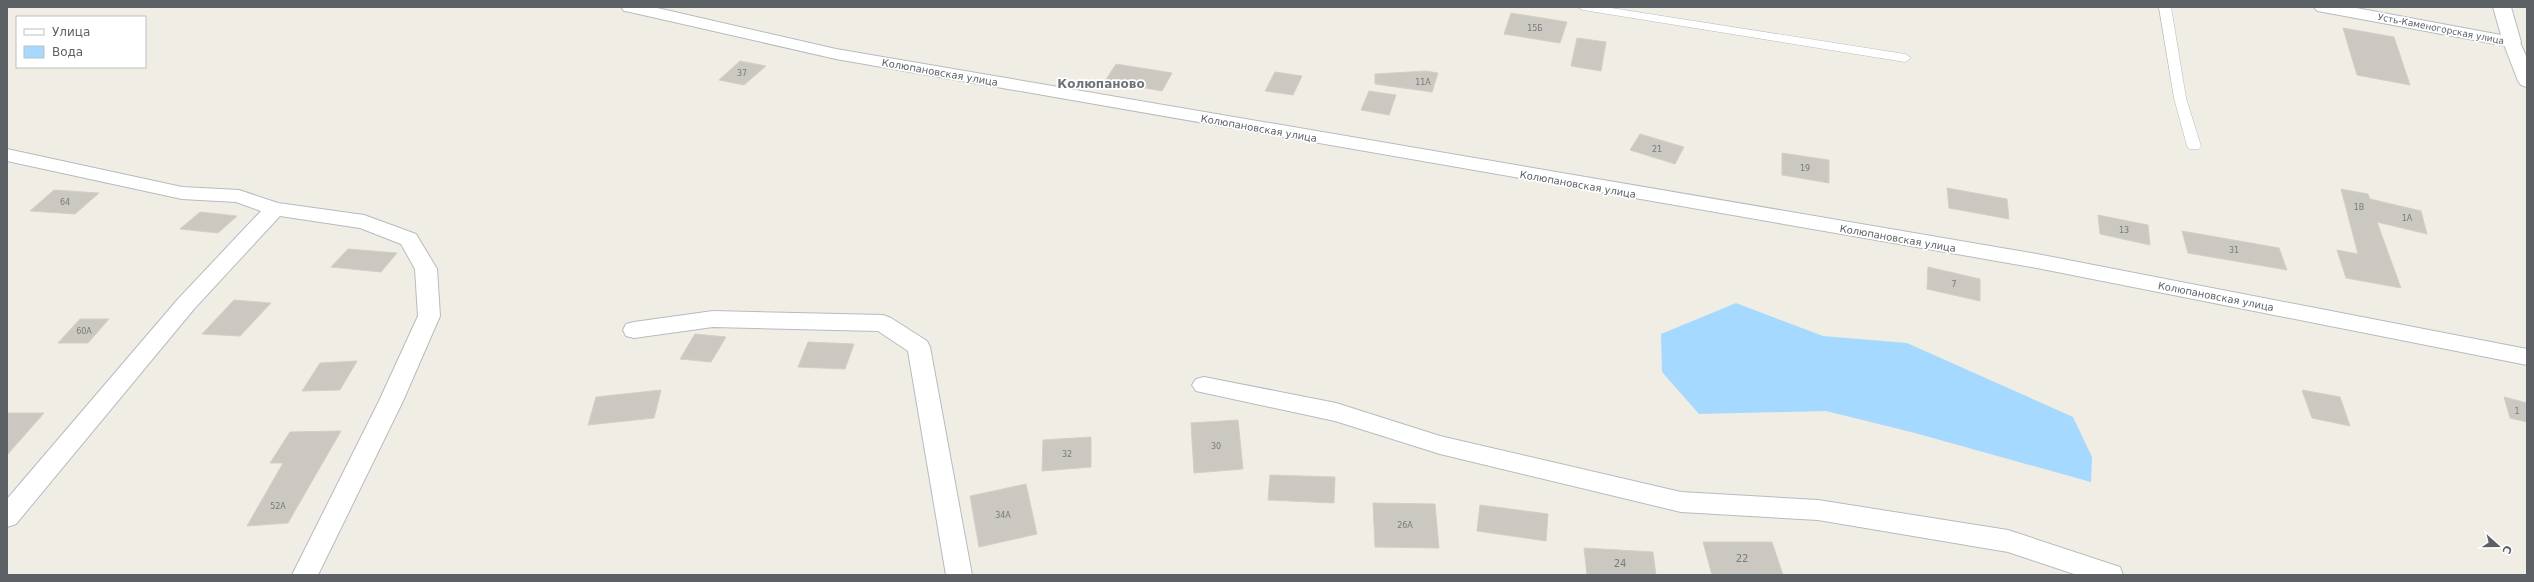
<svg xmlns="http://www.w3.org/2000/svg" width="2534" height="582" viewBox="0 0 2534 582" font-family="'DejaVu Sans',sans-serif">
<rect width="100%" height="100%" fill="#f0ede5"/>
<polygon fill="#a6d9ff" points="1736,303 1823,336 1907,343 2073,417 2092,457 2091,482 1915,433 1826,411 1699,414 1662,372 1661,334"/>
<g fill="#cbc8c2" stroke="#d5cfc2">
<polygon points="1511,13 1567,22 1560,43 1504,34"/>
<polygon points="2343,28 2394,37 2410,85 2357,75"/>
<polygon points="1577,38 1606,42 1601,71 1571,66"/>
<polygon points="740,61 766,66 744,85 719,80"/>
<polygon points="1116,64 1172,73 1162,91 1105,81"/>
<polygon points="1426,71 1438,73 1432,92 1375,84 1375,74"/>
<polygon points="1275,72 1302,76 1293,95 1265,91"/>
<polygon points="1369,91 1396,95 1389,115 1361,110"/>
<polygon points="1640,134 1684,147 1675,164 1630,150"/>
<polygon points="1782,153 1829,160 1829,183 1782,175"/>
<polygon points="1947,188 2007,199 2009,219 1949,208"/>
<polygon points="2341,189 2368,194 2370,199 2421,211 2427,234 2377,222 2401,288 2346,278 2337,250 2358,254"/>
<polygon points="54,190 99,193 75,214 30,211"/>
<polygon points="200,212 237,216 218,233 180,229"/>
<polygon points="2098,215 2148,225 2150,245 2100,234"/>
<polygon points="2182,231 2279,248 2287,270 2188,253"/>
<polygon points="348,249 397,253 381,272 331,267"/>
<polygon points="1928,267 1980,279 1980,301 1927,289"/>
<polygon points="234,300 271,303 240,336 202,334"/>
<polygon points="80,319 109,319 88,343 58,343"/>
<polygon points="695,334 726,337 711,362 680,359"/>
<polygon points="808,342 854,344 845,369 798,367"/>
<polygon points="357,361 340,390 302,391 320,363"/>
<polygon points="661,390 654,418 588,425 596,397"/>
<polygon points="2302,390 2340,397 2350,426 2312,418"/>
<polygon points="2504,397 2527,403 2527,422 2510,418"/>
<polygon points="7,413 44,413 7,455"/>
<polygon points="1238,420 1243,469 1194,473 1191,423"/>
<polygon points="341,431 288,523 247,526 283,463 270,463 290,432"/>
<polygon points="1091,437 1091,467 1042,471 1043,440"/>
<polygon points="1270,475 1335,477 1334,503 1268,500"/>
<polygon points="1026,484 1037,534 979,547 970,496"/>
<polygon points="1373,503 1435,504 1439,548 1375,547"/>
<polygon points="1480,505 1548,514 1546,541 1477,531"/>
<polygon points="1703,542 1772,542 1783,575 1712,575"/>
<polygon points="1584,548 1653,552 1656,575 1587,575"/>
</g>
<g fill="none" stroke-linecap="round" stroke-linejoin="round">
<g stroke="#b7bbbf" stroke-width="1">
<g id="lane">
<polygon points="1577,7 1605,7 1905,54 1911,58 1905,62 1583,10"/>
<polygon points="2159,7 2171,7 2186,98 2201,146 2199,149 2189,149 2187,146 2174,98"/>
</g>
</g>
<g stroke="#b7bbbf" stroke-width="2">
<g id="street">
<polygon points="621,7 653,7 836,49 2037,254 2527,349 2527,365 2037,268 836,59 630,12 624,11"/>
<polygon points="2314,7 2351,7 2501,35 2493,7 2511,7 2521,42 2518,46 2512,47 2323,12 2317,11"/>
<polygon points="7,149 182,187 239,190 278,203 364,215 416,234 437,269 440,316 403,401 318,575 292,575 379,401 418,316 415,269 401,244 360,228 280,216 194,309 16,524 7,527 7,499 178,299 261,211 236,202 182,199 7,161"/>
<polygon points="713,311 883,315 891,318 927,341 930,347 972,575 946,575 908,351 878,331 713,327 634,338 626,336 623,330 626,324 634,322"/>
<polygon points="1204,377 1336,403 1440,436 1681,492 1818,500 2008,530 2120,567 2123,575 2077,575 2008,552 1818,520 1681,512 1440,454 1335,421 1196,391 1192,385 1196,379"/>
</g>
</g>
<g stroke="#b8bcc2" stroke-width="2">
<polygon id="secondary" points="2512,37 2518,38 2527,58 2527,87 2521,85 2518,81 2503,42 2506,38"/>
</g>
<use href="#lane" fill="#fff" fill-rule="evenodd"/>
<use href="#street" fill="#fff" fill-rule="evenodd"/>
<use href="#secondary" fill="#fff" fill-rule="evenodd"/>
</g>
<g text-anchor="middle" stroke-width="3.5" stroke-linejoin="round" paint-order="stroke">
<g font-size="8" fill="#787b7d">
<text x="1535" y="31">15Б</text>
<text x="742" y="76">37</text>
<text x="1423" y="85">11А</text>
<text x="1657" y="152">21</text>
<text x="1805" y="171">19</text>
<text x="65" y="205">64</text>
<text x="2359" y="210">1В</text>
<text x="2407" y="221">1А</text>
<text x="2124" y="233">13</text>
<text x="2234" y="253">31</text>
<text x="1954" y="287">7</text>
<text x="84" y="334">60А</text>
<text x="2517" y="414">1</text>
<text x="1216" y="449">30</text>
<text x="1067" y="457">32</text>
<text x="278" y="509">52А</text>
<text x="1003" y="518">34А</text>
<text x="1405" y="528">26А</text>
</g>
<g font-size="9" fill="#5c6166" stroke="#fff">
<text transform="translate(2441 29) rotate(11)" y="3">Усть-Каменогорская улица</text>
</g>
<g font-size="10" fill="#5c6166" stroke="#fff">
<text transform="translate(940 72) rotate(10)" y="4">Колюпановская улица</text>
<text transform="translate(1259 128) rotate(10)" y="4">Колюпановская улица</text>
<text transform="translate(1578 184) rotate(10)" y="4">Колюпановская улица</text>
<text transform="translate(1898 238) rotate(10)" y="4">Колюпановская улица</text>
<text transform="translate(2216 296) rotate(11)" y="4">Колюпановская улица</text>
</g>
<g font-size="10" fill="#787b7d">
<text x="1742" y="562">22</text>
<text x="1620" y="567">24</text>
</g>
<g font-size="12" font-weight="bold" fill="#6d7378" stroke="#fff">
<text x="1101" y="88">Колюпаново</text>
</g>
</g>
<rect width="2534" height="582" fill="none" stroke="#5c6166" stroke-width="16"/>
<rect x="16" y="16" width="130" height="52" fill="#ffffff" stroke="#bec0c2"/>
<rect x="24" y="29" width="20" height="6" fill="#ffffff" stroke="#bec0c2"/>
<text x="52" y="36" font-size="12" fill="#5c6166">Улица</text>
<rect x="24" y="46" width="20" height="12" fill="#a6d9ff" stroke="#bec0c2"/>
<text x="52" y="56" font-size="12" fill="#5c6166">Вода</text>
<g transform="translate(2498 546) rotate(111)" stroke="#ffffff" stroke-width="3" paint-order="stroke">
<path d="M0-3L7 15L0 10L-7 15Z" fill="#5c6166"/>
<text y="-6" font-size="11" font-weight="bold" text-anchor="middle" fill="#5c6166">С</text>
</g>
</svg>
